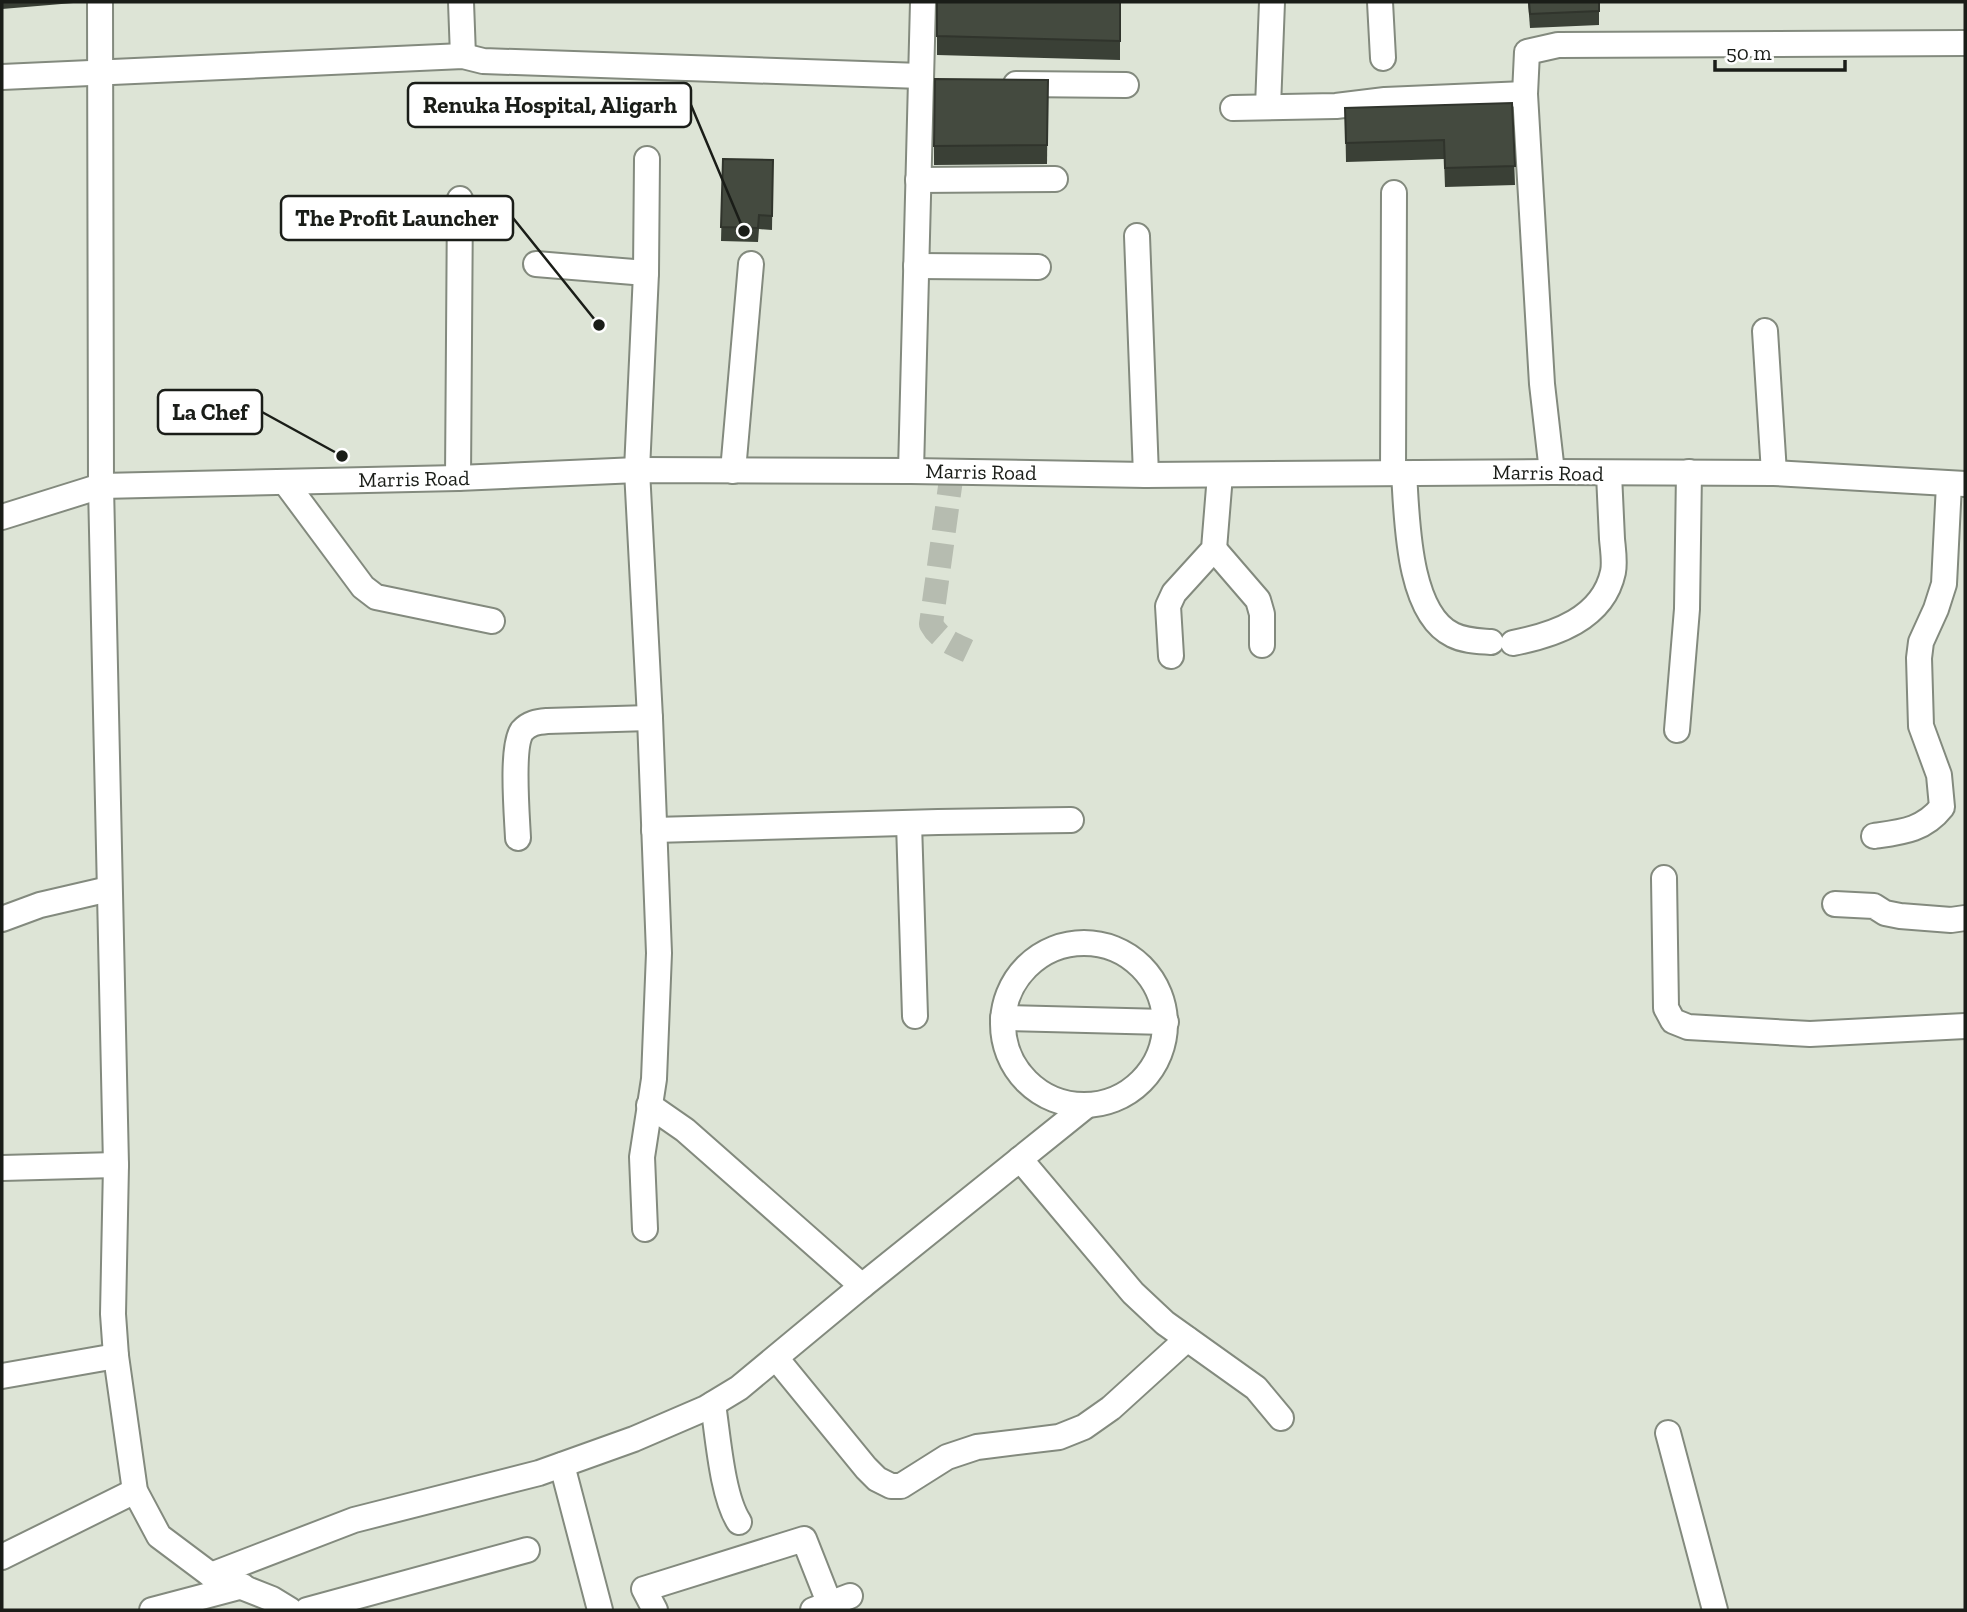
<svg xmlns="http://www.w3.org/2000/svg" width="1967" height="1612" viewBox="0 0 1967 1612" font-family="'Zilla Slab',serif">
<rect width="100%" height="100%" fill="#dde4d6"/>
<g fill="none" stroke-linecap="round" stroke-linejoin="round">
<path stroke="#b6bcb0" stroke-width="24" stroke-dasharray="24 12" stroke-linecap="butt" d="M 952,472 L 931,624 C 939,639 953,644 968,651"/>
<g stroke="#838a7e" stroke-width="28">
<g id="minor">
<polyline points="100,2 101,486 116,1165 113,1314 116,1356 135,1491 159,1536 211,1575 272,1599 290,1610"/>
<polyline points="461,2 463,56"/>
<polyline points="1380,2 1383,58"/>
<polyline points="2,77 463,56 483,61 921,76"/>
<polyline points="1016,84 1126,85"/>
<polyline points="1268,107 1272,2"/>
<polyline points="1233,108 1336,106 1385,100 1525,94"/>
<polyline points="918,180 1055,179"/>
<polyline points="1137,236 1146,475"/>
<polyline points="536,264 646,273"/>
<polyline points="916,266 1038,267"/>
<polyline points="1765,331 1774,473"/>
<polyline points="733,471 751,264"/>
<polyline points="911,471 923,2"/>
<polyline points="1552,472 1542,384 1525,94 1527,52 1558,45 1965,43"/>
<polyline points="1393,473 1394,193"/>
<path d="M 1404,473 C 1407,516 1407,613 1453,635 C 1465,641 1478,641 1491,642"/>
<polyline points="458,478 460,199"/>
<polyline points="285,482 363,587 376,597 492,621"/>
<polyline points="2,517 101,486 458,478 637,470 911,471 1146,475 1552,472 1774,473 1965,484"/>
<polyline points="1214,549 1258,600 1262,614 1262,645"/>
<path d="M 1513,643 C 1554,635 1603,619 1613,572 C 1615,562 1613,550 1612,539 C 1611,517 1610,495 1609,474"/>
<polyline points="1171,656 1168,606 1174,593 1214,549 1220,475"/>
<polyline points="1677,730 1687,609 1689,472"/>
<polyline points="909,823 915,1016"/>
<polyline points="654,830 938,822 1071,820"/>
<path d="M 1874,836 C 1902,832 1924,830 1942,807 L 1939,775 L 1921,726 L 1919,658 L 1921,642 L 1936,609 L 1944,584 L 1949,484"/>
<path d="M 518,838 C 517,816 511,747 522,731 C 529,723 537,722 547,721 L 650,718"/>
<polyline points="1664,878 1666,1008 1673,1021 1688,1027 1810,1034 1965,1026"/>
<polyline points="1835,904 1874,906 1885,913 1900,916 1951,920 1965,918"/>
<polyline points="2,919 40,905 109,889"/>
<circle cx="1084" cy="1024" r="81"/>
<polyline points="1003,1018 1166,1022"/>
<polyline points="1020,1159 1133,1293 1165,1323 1256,1388 1281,1418"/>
<polyline points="2,1168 116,1165"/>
<polyline points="645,1229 642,1157 654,1079 659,953 650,718 637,470 646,273 647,159"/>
<polyline points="862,1286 1086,1106"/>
<polyline points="776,1358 866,1468 877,1479 891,1486 901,1486 947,1457 977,1447 1059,1437 1084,1427 1111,1408 1187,1339"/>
<polyline points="2,1376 116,1356"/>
<path d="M 713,1404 C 718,1436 722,1496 739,1522"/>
<polyline points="1668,1433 1715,1610"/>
<polyline points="562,1465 600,1610"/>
<polyline points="2,1557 135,1491"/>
<polyline points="211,1575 354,1520 539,1473 634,1439 706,1408 739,1388 862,1286 685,1130 649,1105"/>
<polyline points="152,1610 243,1586"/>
<polyline points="307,1610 527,1550"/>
<polyline points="655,1610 644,1589 804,1539 832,1610"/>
<polyline points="813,1610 850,1596"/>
</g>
</g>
<use href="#minor" stroke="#fff" stroke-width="24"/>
</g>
<g fill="#3a4036">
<polygon points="2,2 85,2 2,9"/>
<polygon points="937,2 1120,2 1120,60 937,55"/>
<polygon points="1528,2 1599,2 1599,25 1530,28"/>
<polygon points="1048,80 1047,164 934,165 934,146"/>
<polygon points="1512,103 1515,185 1445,187 1444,159 1346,162 1345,108"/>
<polygon points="723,159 773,160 772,230 759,229 758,242 721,241"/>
</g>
<g fill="#444a3f" stroke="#30342c" stroke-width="2">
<polygon points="937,2 1120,2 1120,41 937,36"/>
<polygon points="1529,2 1599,2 1599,11 1530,14"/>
<polygon points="935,79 1048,80 1047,145 934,146"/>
<polygon points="1512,103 1515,166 1445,168 1444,140 1346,143 1345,108"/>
<polygon points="723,159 773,160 772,216 759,215 758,228 721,227"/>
</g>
<g text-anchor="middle" stroke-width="7" stroke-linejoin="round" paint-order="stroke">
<g font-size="21" fill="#1a1d18" stroke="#fff">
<text transform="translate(981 472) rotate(1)" y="7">Marris Road</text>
<text transform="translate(1548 473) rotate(1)" y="7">Marris Road</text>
<text transform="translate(414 479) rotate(-1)" y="7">Marris Road</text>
</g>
</g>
<path fill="none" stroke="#1a1d18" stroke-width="2.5" d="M744 231L691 105M599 325L513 218M342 456L262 412"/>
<g fill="#1a1d18" stroke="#fff" stroke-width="2.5">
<circle cx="744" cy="231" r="7"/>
<circle cx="599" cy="325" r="7"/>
<circle cx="342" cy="456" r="7"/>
</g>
<g fill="#fff" stroke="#1a1d18" stroke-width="2.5">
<rect x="408" y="83" width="283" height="44" rx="7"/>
<rect x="281" y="196" width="232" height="44" rx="7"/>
<rect x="158" y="390" width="104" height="44" rx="7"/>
</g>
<g font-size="23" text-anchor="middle" font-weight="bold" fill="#1a1d18">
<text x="550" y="113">Renuka Hospital, Aligarh</text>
<text x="397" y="226">The Profit Launcher</text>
<text x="210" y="420">La Chef</text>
</g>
<rect width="1967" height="1612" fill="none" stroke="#1a1d18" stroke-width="7"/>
<path d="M1715 60v10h130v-10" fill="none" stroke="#1a1d18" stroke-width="3.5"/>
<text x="1726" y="60" font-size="21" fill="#1a1d18" stroke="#ffffff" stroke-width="5" paint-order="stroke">50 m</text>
</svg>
